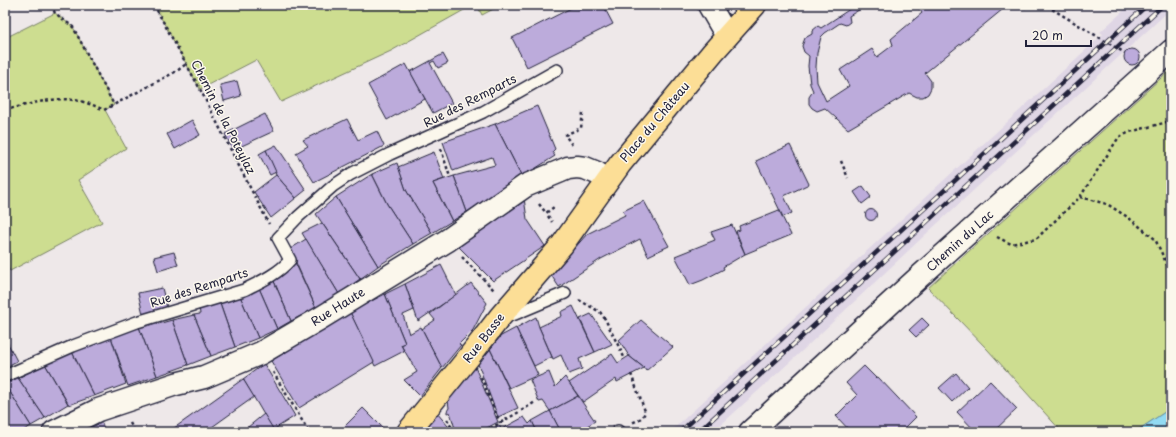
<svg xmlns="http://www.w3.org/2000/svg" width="1176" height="437" viewBox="0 0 1176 437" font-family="'Playpen Sans',sans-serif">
<rect width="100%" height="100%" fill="#eee8e9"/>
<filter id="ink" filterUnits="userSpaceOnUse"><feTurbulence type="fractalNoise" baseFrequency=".025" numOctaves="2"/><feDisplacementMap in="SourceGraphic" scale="8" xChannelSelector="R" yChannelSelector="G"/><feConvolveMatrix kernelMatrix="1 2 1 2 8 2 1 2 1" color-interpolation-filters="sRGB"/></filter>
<g filter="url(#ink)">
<polygon fill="#dfd6e5" points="1130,5 1171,5 1171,9 926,234 803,350 713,432 670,432 1103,34 1100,32"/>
<g fill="#cddd90" stroke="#788066">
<polygon points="154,5 473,5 391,51 281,102 256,60 200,89"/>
<polygon points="477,5 501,5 482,15"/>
<polygon points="55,13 73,27 114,105 105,110 126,148 78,180 102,222 10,271 5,263 5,38"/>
<polygon points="1171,69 1171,408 1135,432 1062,432 987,349 928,288"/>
</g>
<polygon fill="#92dbf3" stroke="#6591a9" points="1171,408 1171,432 1135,432"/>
<g fill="#bcabdb" stroke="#22223b">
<polygon points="577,5 579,9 587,5 603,5 613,24 527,67 512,38"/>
<polygon points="856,5 867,5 849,16 850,22 846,25 840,23 825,33 821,37 817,53 816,67 817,82 826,101 849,86 840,70 872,49 877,57 893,45 891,39 922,13 917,5 1008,5 925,73 931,81 931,88 928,94 923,97 917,97 909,93 848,129 825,108 817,111 812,108 809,104 809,97 813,91 810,84 808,66 809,56 804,52 802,46 805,38 812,34 812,31 818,26 821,28"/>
<polygon points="1016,5 1032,5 1025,8"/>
<circle cx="1132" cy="57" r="8"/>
<polygon points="443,54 448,63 438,68 434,61 430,63 452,103 433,113 410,72"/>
<polygon points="406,64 425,99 387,120 368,85"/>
<polygon points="237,81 241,96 224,101 220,85"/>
<polygon points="537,106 555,149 552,152 555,156 522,177 495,124"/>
<polygon points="265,114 274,131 233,150 225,134"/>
<polygon points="347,119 358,140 377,131 384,146 314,182 296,153 308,146 303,140"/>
<polygon points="192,120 200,135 175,149 167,134"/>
<polygon points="495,124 522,177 467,212 454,176 495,165 492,157 453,171 443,142"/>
<polygon points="276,145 306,190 296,198 276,175 266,150"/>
<polygon points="790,145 809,184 784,196 792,213 783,217 756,161"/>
<polygon points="266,150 276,172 270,175 259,154"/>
<polygon points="434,152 444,179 433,183 452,221 432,233 406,190 398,167"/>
<polygon points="397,163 406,190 432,233 413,244 387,204 372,174"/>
<polygon points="372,174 387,204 413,244 378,266 336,197"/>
<polygon points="276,175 296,198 271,218 254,192"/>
<polygon points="454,176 467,212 452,221 433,183"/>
<polygon points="863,186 871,197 862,204 854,192"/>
<polygon points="336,197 378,266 360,279 316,214"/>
<polygon points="524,198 527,219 545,246 493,281 455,243"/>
<polygon points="644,201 669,246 648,256 640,239 601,259 559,287 551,275 587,234 625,215 623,211"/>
<circle cx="871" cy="215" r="5.5"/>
<polygon points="779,210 791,235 745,254 736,231 740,230 739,226"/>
<polygon points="322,223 360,279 339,294 302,233"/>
<polygon points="732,225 745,254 723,267 724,269 703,280 690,285 675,256 715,240 711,232"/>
<polygon points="306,239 339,294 316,308 290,249"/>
<polygon points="174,252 178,265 158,271 154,257"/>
<polygon points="295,262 316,308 291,321 273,279"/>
<polygon points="441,265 456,295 418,321 405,284"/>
<polygon points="273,279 291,321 277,329 259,288"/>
<polygon points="471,283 487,303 473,330 459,344 461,345 442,368 422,329 435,320 430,314"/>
<polygon points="405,284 414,310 403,315 409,334 421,327 442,368 420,396 404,380 417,372 401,345 405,343 385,294"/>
<polygon points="162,288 167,308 143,314 138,293"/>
<polygon points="259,288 277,329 258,338 240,296"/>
<polygon points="385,294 405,343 401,345 404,351 375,366 350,312"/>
<polygon points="240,296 258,338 235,347 219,301"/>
<polygon points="219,301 235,347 211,356 194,315 200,314 199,307"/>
<polygon points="573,306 595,352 579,359 582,369 569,374 561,355 553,359 539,327 562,316 561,312"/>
<polygon points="350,312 374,362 299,408 271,361"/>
<polygon points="591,314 612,344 595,352 580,319"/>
<polygon points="194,315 211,356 188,365 172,320"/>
<polygon points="536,317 539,327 552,357 534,366 516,328"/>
<polygon points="922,318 929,325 916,337 909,330"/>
<polygon points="172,320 188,365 157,376 139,327 157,321 158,324"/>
<polygon points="641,320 673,347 646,371 644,368 629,356 619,340"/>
<polygon points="139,327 157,376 128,386 111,337"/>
<polygon points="516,328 538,375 509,388 490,349 501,336"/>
<polygon points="111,337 126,384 94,396 72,352"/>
<polygon points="5,338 17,361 5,367"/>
<polygon points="490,349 518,408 498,417 478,364"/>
<polygon points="72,352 94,396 69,405 45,364"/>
<polygon points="612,354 618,363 629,356 644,368 617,382 616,379 583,402 569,383"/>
<polygon points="45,364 68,404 45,418 18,378"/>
<polygon points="264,364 295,416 273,430 243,379"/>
<polygon points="864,366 876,378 878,377 916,417 901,432 851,432 836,416 857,395 846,383"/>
<polygon points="475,367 498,422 479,432 456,432 450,412 447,413 447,411 449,408 448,400"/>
<polygon points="549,372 555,387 565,377 578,396 550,411 543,401 539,402 530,380"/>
<polygon points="956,373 968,387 952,402 939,388"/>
<polygon points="18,378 45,418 31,426 5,384"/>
<polygon points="243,379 254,397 205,432 170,431"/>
<polygon points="990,381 1017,409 993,432 976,432 957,412"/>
<polygon points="5,384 31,426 21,432 8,432 5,427"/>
<polygon points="578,396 595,421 581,430 575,432 561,432 550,411"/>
<polygon points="363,408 386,431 386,432 339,432"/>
<polygon points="550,411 561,432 537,432 532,421"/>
<polygon points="437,413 453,432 422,431"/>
<polygon points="264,414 275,432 242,432"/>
<polygon points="524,417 529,424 532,421 537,432 503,432 502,429"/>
<polygon points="102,423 105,432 77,432"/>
<polygon points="499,425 503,432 493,432 492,429"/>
</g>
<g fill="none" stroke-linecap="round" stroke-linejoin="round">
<g stroke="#22223b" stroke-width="14">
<g id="service">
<polyline points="504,316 515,314 565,293"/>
<path d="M 5,376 L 73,346 L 137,322 L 244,290 C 260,282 278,274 290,260 L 278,238 L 298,217 L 333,186 L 351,174 L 390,154 L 483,112 L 557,70"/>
<polyline points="618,431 619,432"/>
</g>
</g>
<g stroke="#22223b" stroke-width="25">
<g id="minor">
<polyline points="709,5 727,36"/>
<polyline points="750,432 919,277 1171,51"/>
</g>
</g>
<g stroke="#22223b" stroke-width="25">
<polyline id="tertiary" points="54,432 98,410 176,384 204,377 261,353 319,319 448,240 525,186 568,168 577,167 585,168 597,173 607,180"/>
</g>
<g stroke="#22223b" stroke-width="25">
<polyline id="primary" points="408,432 468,358 500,317 562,245 620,164 713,52 755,5"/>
</g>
<g stroke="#22223b" stroke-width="2.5" stroke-dasharray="3 3" stroke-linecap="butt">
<polyline points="51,5 55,13 73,27 114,105"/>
<polyline points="154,5 200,89 240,168 269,224"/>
<polyline points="1046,5 1047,6"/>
<path d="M 5,110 C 45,101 65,91 104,110 L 177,71 L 186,64"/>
<polyline points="572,145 565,135 581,128 583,113"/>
<polyline points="441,149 450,177"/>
<polyline points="841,161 848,178"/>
<polyline points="1080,197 1119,137 1130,132 1171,121"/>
<polyline points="539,204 546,213 554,207"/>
<polyline points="548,216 552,222"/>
<polyline points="997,237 1011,244 1036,239 1080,197 1107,204 1129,218 1155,239 1171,273"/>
<polyline points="462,257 495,291"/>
<polyline points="579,300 600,312 605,319 625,359"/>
<polyline points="273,372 309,432"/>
<path d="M 631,374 L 645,411 C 644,418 638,420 632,423"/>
<polyline points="481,377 500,423"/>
<polyline points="447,419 454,432"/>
<polyline points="130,423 135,432"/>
<path d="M 485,432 C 502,421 519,413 535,402"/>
</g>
<use href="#service" stroke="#fbf7ec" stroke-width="11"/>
<use href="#minor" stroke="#fbf7ec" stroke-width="22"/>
<use href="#tertiary" stroke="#fbf7ec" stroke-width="22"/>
<use href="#primary" stroke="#fcde96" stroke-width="22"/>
<g stroke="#22223b" stroke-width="4.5">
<g id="rail">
<polyline points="680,432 1147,5"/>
<polyline points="698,432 1163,5"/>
</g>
</g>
<use href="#rail" stroke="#fbf7ec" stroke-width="3" stroke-dasharray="9" stroke-linecap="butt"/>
<polyline stroke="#22223b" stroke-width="2.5" stroke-dasharray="3 3" stroke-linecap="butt" points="1047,6 1125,53"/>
</g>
</g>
<g text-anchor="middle" stroke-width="3" stroke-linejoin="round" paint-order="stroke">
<g font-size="12" fill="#22223b" stroke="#fbf7ec">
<text transform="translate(470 101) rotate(-27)" y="4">Rue des Remparts</text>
<text transform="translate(223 117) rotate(63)" y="4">Chemin de la Poteylaz</text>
<text transform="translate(655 122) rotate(-50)" y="4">Place du Château</text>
<text transform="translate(960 241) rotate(-42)" y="4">Chemin du Lac</text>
<text transform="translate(199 288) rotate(-18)" y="4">Rue des Remparts</text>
<text transform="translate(338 307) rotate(-32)" y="4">Rue Haute</text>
<text transform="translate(484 338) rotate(-52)" y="4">Rue Basse</text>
</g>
</g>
<rect width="1176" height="437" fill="none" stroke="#fbf7ec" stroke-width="20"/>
<rect x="10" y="10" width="1156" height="417" fill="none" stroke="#22223b" stroke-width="1.5" filter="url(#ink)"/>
<path d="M1026 40v6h65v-6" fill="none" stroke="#22223b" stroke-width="2"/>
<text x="1032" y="40" font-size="12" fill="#22223b" stroke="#fbf7ec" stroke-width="3" paint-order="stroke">20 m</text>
</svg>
